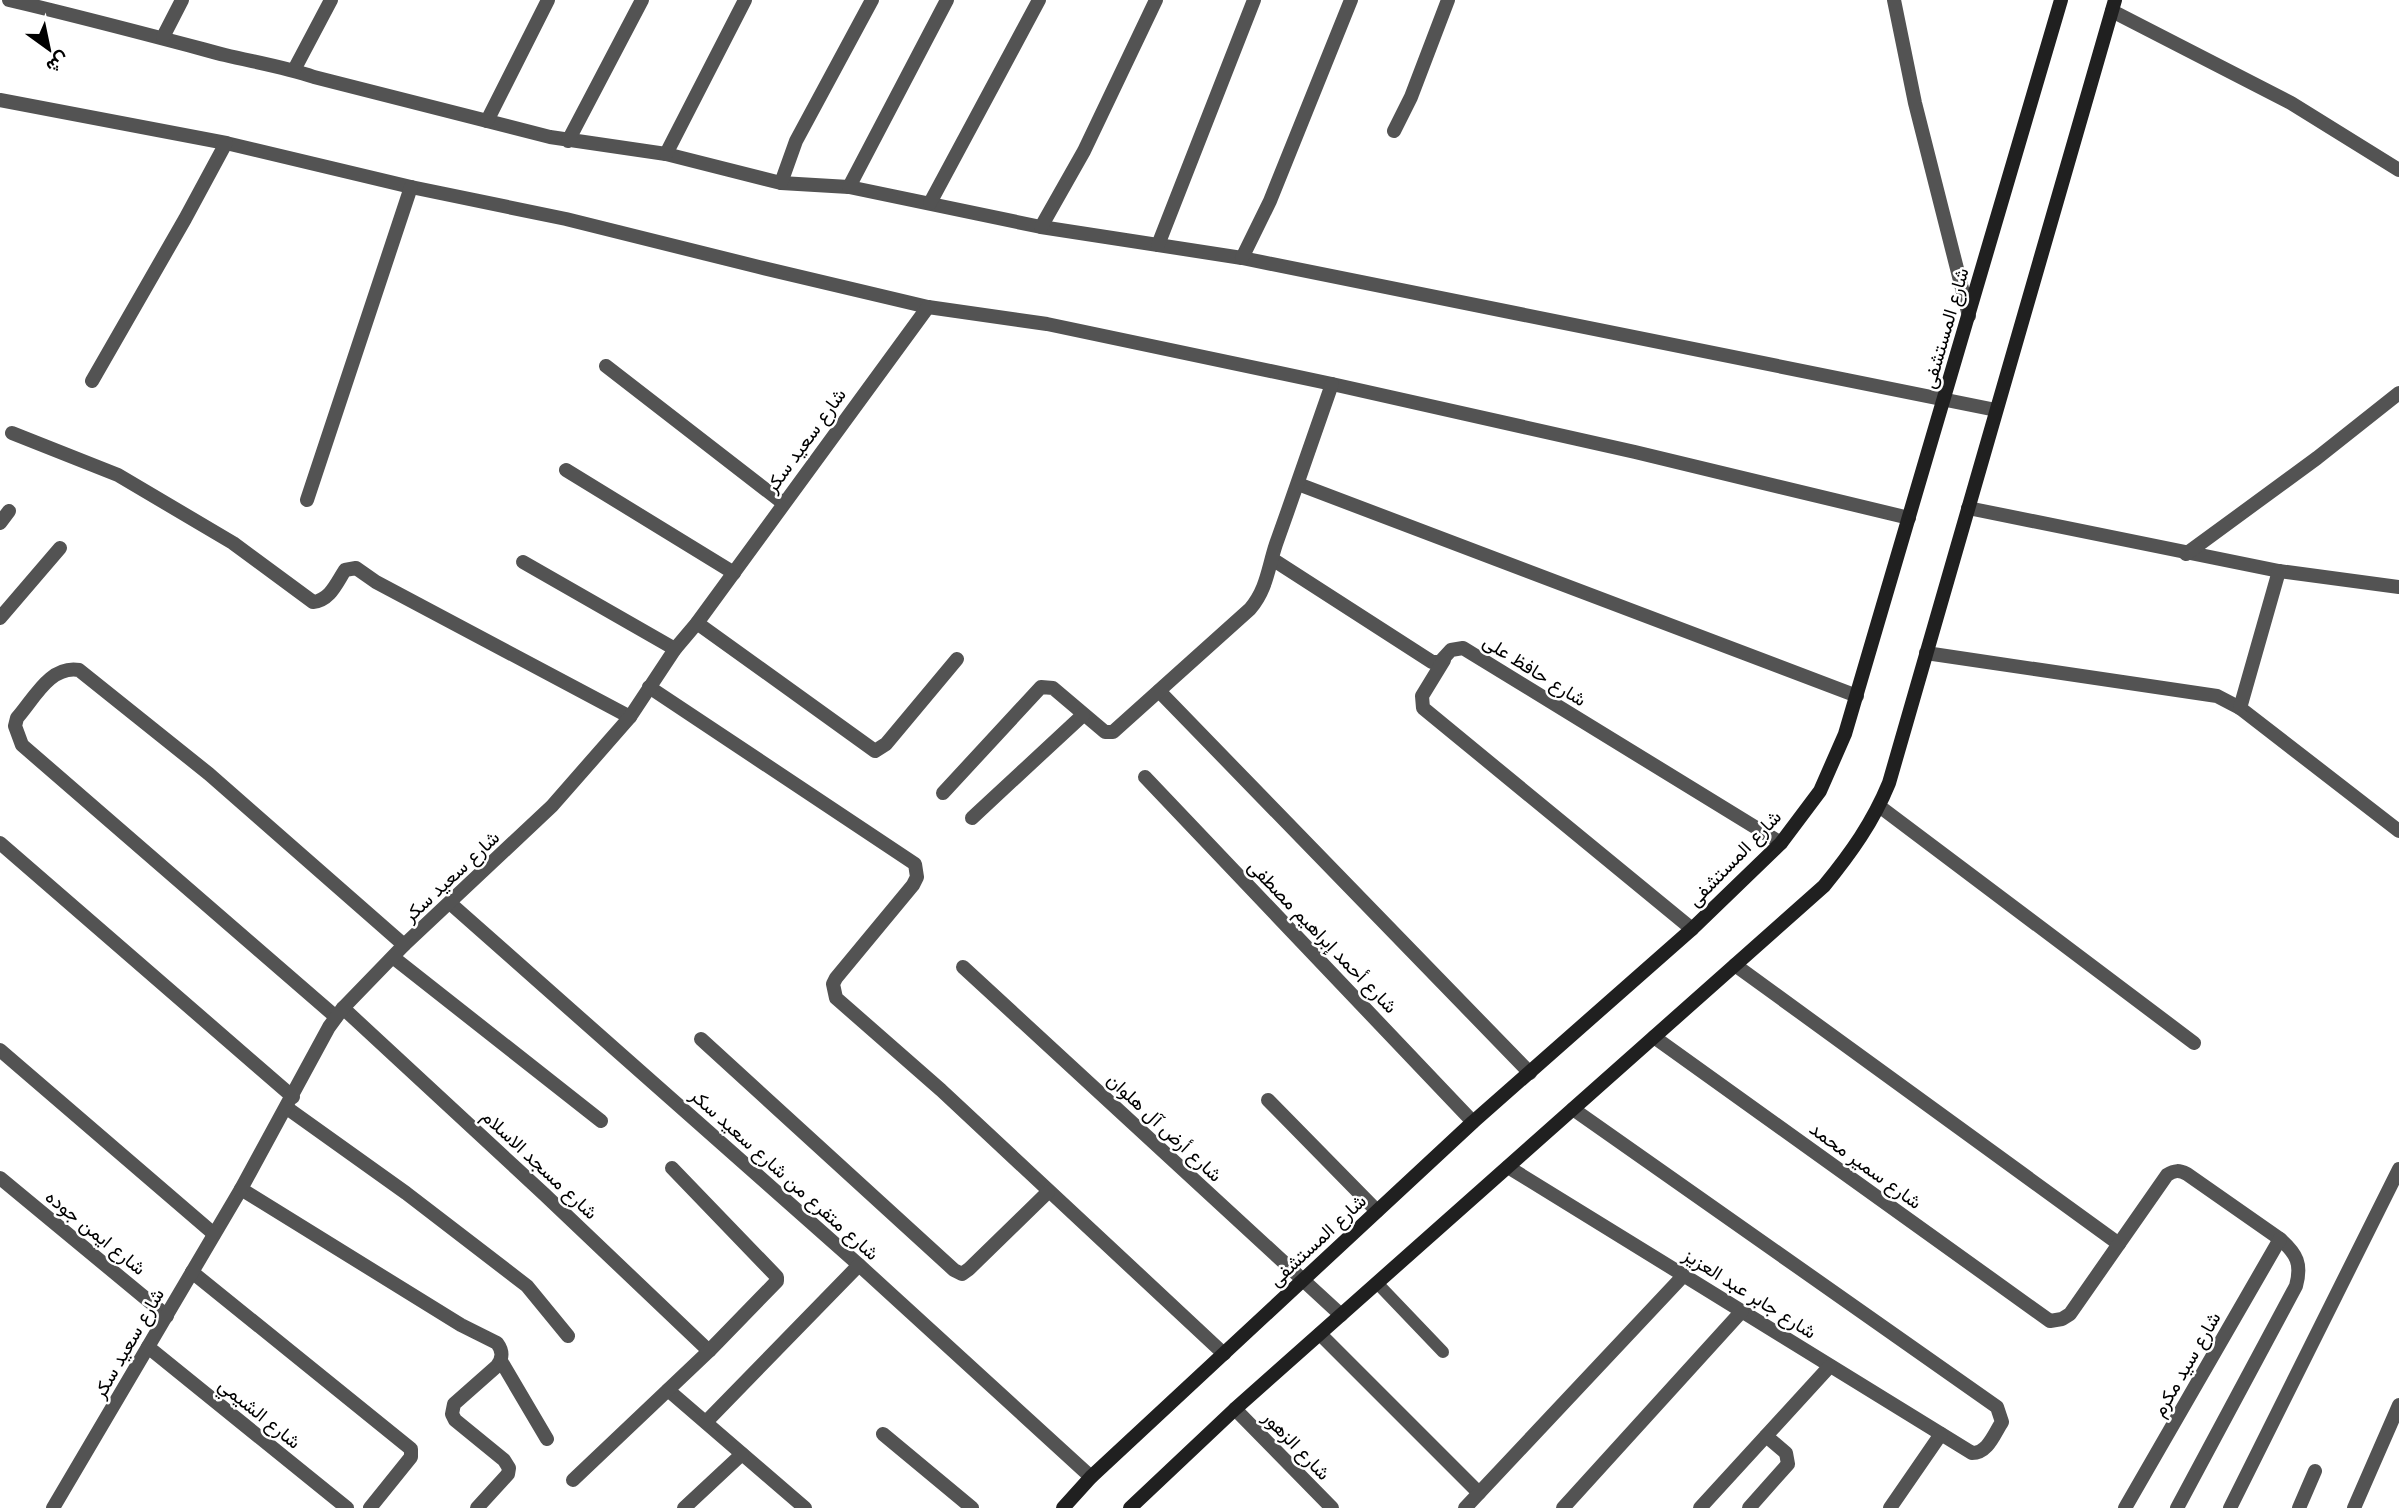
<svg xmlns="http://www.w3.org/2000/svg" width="2399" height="1508" viewBox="0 0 2399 1508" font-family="Montserrat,Vazirmatn,sans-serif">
<rect width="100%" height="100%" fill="#fff"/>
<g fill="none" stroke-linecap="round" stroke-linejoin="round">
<polyline stroke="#535353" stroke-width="12" points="1377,1283 1443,1352"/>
<g stroke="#535353" stroke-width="14">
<path d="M 9,0 C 82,17 153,36 225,55 C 254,62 285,67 314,77 L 550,137 L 666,154 L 781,183 L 849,187 L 1041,227 L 1242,258 L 1996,410"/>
<polyline points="1894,0 1915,103 1969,316"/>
<polyline points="2112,11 2291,103 2399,170"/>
<polyline points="163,37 182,0"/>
<polyline points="294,70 331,0"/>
<polyline points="0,100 226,143 411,187 566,219 759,267 928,307 1047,324 1332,384 1635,452 1909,518"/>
<polyline points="487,121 548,0"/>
<polyline points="1394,131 1411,97 1448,0"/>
<polyline points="568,141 642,0"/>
<polyline points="666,154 745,0"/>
<polyline points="781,183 796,141 872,0"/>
<polyline points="849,187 947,0"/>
<polyline points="930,203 1039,0"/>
<polyline points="1041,227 1084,151 1156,0"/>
<polyline points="1158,245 1254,0"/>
<polyline points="1242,258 1270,201 1351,0"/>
<polyline points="606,366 783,503"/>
<polyline points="92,381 185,219 226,143"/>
<path d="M 12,433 L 118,475 L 233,543 L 313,602 C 330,600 336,584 345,570 L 356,568 L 376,582 L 630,717"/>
<polyline points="566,470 734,573"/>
<polyline points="1298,484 1857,696"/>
<polyline points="307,500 411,187"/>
<polyline points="1968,508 2279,571 2399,587"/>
<polyline points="0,523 9,511"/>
<polyline points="2186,554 2317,458 2399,393"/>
<polyline points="1272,559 1432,662 1440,662 1451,650 1463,648 1781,843"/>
<polyline points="523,562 675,649"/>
<polyline points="0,618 60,548"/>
<polyline points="697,623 875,751 886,744 957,659"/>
<polyline points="1926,653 2217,696 2240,708 2399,831"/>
<polyline points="1444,660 1422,696 1423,708 1692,929"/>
<polyline points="649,687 915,864 917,877 913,885 836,978 833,984 836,998 941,1090 1224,1354"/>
<polyline points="1159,691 1530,1073"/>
<polyline points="2240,708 2279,571"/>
<polyline points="1145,777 1473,1122"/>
<path d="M 943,793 L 1041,687 L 1053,688 L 1105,732 L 1113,732 L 1250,609 C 1267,589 1268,568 1276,544 C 1295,491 1313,438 1332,384"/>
<polyline points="1879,806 2194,1043"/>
<polyline points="972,818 1083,715"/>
<polyline points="0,843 293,1097"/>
<polyline points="451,904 859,1265 1091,1477"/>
<polyline points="394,958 601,1121"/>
<polyline points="1735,965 2119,1244"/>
<polyline points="963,967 1341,1315"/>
<polyline points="343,1008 544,1194 709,1351"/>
<path d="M 336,1017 L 22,745 L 15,726 L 17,718 C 34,699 50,665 79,670 L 209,774 L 404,945"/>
<path d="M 1654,1037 L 2050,1321 L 2062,1319 L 2070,1314 L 2167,1175 C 2175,1170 2179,1170 2187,1174 L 2280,1239 C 2297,1254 2302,1264 2296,1286 L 2177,1508"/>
<polyline points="701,1039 954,1270 962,1274 969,1269 1048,1192"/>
<polyline points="0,1050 214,1234"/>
<polyline points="1268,1100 1377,1211"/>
<polyline points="287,1108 406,1193 527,1286 568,1336"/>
<path d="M 1508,1167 L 1972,1453 C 1988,1453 1994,1434 2002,1422 L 1997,1407 L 1573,1109"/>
<polyline points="0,1178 167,1316"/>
<path d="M 241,1189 L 461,1325 L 497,1343 C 503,1351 503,1358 497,1366 L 454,1404 L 452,1414 L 455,1420 L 504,1460 L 509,1468 L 508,1474 L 477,1508"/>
<polyline points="192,1272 411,1449 411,1457 370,1508"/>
<polyline points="1320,1334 1479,1493"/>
<polyline points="148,1347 347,1508"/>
<polyline points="501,1361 547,1439"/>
<polyline points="668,1390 805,1508"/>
<polyline points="1235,1409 1332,1508"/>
<polyline points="706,1422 859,1265"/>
<polyline points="883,1434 972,1508"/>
<polyline points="573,1480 709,1351 777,1281 777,1277 672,1168"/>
<polyline points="53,1508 241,1189 329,1027 343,1008 404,945 552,806 630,717 675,649 697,623 928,307"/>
<polyline points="684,1508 742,1454"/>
<polyline points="1465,1508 1684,1275"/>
<polyline points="1563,1508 1742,1311"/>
<polyline points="1700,1508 1830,1366"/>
<polyline points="1749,1508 1788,1464 1786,1453 1766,1436"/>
<polyline points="1890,1508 1941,1434"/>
<polyline points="2125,1508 2280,1239"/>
<polyline points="2230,1508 2399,1169"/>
<polyline points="2299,1508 2315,1471"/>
<polyline points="2354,1508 2399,1405"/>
</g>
<g stroke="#202020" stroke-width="14">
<polyline points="1063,1508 1091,1477 1473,1122 1692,929 1781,843 1820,791 1845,734 2061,0"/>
<path d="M 1130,1508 L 1235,1409 L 1824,886 C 1851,853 1873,822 1889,783 L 2115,0"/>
</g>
</g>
<g text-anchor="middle" stroke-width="5" stroke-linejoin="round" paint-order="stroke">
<g font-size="19" fill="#000" stroke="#fff">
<text transform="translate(1945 328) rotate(-74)" y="7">شارع المستشفى</text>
<text transform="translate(805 440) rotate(-54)" y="7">شارع سعيد سكر</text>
<text transform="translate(1535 670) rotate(32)" y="7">شارع حافظ على</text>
<text transform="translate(1734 858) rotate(-46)" y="7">شارع المستشفى</text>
<text transform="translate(451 876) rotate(-43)" y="7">شارع سعيد سكر</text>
<text transform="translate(1323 936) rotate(46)" y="7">شارع أحمد إبراهيم مصطفى</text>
<text transform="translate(1165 1127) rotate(43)" y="7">شارع أرض آل هلوان</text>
<text transform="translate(540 1164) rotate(43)" y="7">شارع مسجد الاسلام</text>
<text transform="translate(1866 1165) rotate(36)" y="7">شارع سمير محمد</text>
<text transform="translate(785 1174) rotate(42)" y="7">شارع متفرع من شارع سعيد سكر</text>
<text transform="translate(96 1232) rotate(39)" y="7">شارع ايمن جوده</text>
<text transform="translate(1317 1240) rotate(-43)" y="7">شارع المستشفى</text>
<text transform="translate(1750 1293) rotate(32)" y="7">شارع جابر عبد العزيز</text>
<text transform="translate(128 1343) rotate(-60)" y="7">شارع سعيد سكر</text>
<text transform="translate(2186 1364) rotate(-60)" y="7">شارع سيد مكرم</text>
<text transform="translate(260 1413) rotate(39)" y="7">شارع الشيمي</text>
<text transform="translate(1297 1445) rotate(46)" y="7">شارع الزهور</text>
</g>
</g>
<g transform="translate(49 49) rotate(147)" stroke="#ffffff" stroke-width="5" paint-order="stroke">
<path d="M0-5L12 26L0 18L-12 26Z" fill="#000000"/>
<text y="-10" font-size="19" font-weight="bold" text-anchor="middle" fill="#000000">ش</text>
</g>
</svg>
